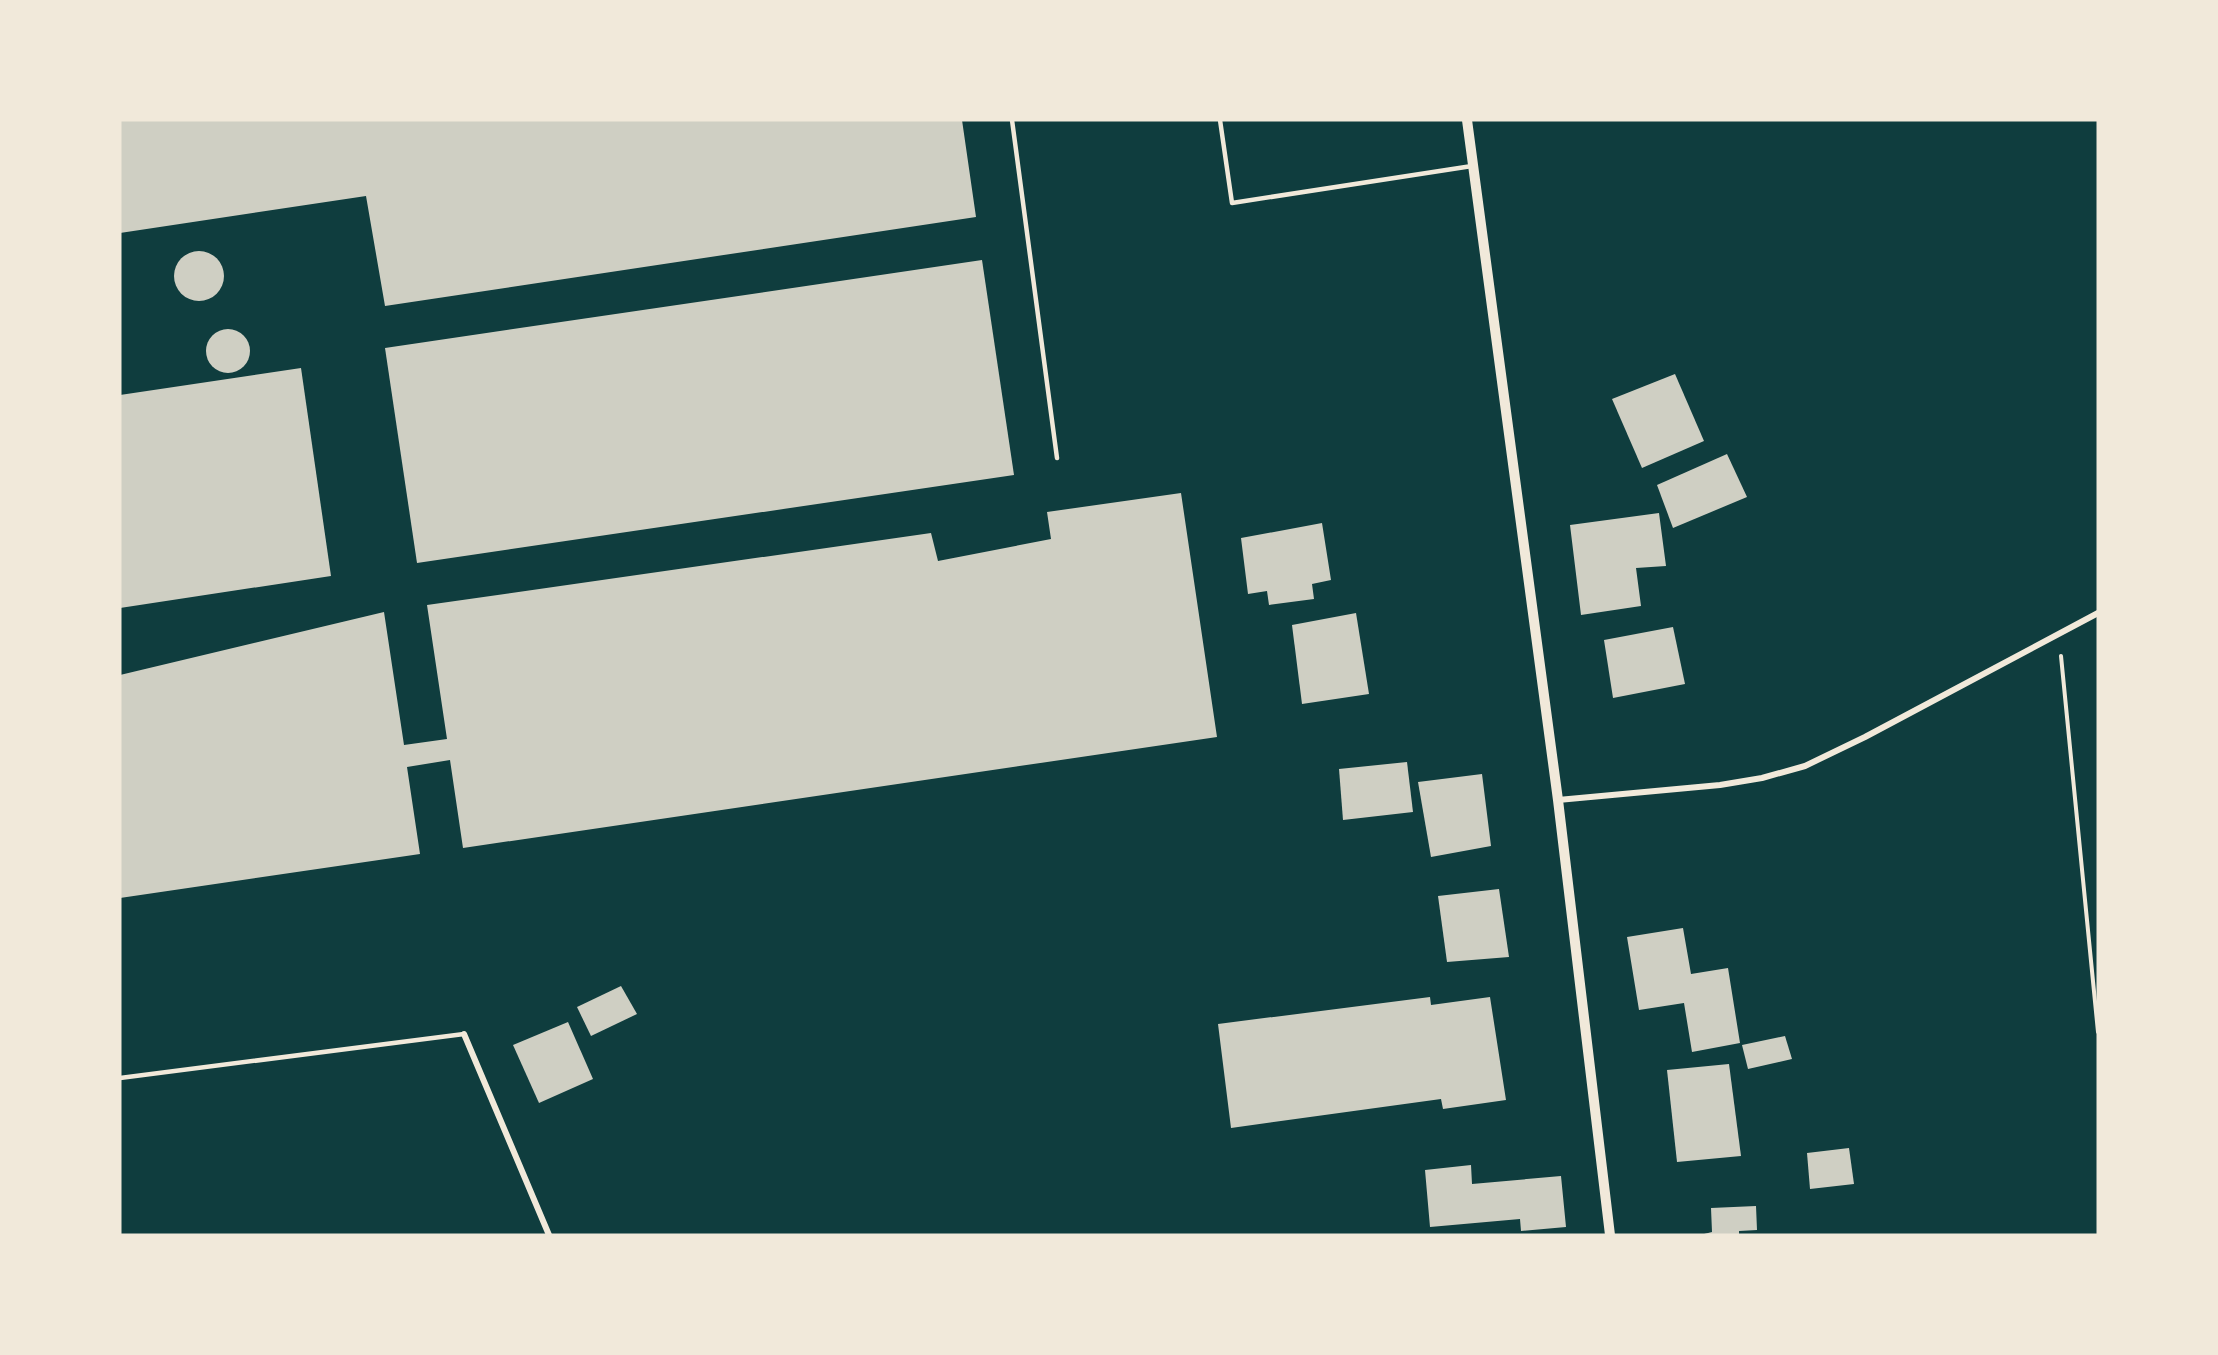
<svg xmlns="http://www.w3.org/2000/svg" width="2218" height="1355" viewBox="0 0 2218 1355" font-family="Helvetica,sans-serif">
<rect width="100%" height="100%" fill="#0f3d3e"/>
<g fill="#cfcfc3">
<polygon points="120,120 962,120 976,217 385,306 366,196 120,233"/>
<circle cx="199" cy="276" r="25"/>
<polygon points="982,260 1014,475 417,563 385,348"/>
<circle cx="228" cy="351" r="22"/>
<polygon points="301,368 331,576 120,608 120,395"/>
<polygon points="1675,374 1704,441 1642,468 1612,399"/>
<polygon points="1727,454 1747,497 1673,528 1657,485"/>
<polygon points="1181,493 1217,737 463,848 450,760 407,767 420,854 120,898 120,675 384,612 404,745 447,739 427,605 931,533 938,561 1051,539 1047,512"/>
<polygon points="1659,513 1666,566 1636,568 1641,606 1581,615 1570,525"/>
<polygon points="1322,523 1331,580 1312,584 1314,599 1269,605 1267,591 1248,594 1241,538"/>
<polygon points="1356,613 1369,694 1302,704 1292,625"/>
<polygon points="1673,627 1685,684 1613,698 1604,640"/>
<polygon points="1407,762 1413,812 1343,820 1339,769"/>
<polygon points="1482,774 1491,846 1431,857 1418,782"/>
<polygon points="1499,889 1509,957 1447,962 1438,896"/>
<polygon points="1683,928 1691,974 1728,968 1740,1043 1692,1052 1684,1003 1639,1010 1627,937"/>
<polygon points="621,986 637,1014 591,1036 577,1007"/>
<polygon points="1430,997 1431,1005 1490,997 1506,1100 1443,1109 1441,1099 1231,1128 1218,1024"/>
<polygon points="568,1022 593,1079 539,1103 513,1045"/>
<polygon points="1785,1036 1792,1059 1748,1069 1742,1045"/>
<polygon points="1729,1064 1741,1156 1677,1162 1667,1070"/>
<polygon points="1849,1148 1854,1184 1810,1189 1807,1153"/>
<polygon points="1471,1165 1472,1184 1561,1176 1566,1227 1521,1231 1520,1219 1430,1227 1425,1170"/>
<polygon points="1756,1206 1757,1230 1739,1231 1739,1235 1700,1235 1712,1232 1711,1208"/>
</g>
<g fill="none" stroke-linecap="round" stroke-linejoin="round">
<polyline stroke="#f1e9da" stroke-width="4" points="2061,656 2098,1032"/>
<g stroke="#f1e9da" stroke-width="4.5">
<polyline points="1012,120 1057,458"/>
<polyline points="1220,120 1232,203 1472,166"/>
<polyline points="120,1078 464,1034"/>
</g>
<g stroke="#f1e9da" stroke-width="6">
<polyline points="1558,800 1720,785 1762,778 1805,766 1865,737 2098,613"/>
<polyline points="464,1034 549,1235"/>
</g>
<polyline stroke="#f1e9da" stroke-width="10" points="1467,120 1558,800 1610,1235"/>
</g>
<rect width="2218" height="1355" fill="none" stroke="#f1e9da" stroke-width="243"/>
</svg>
